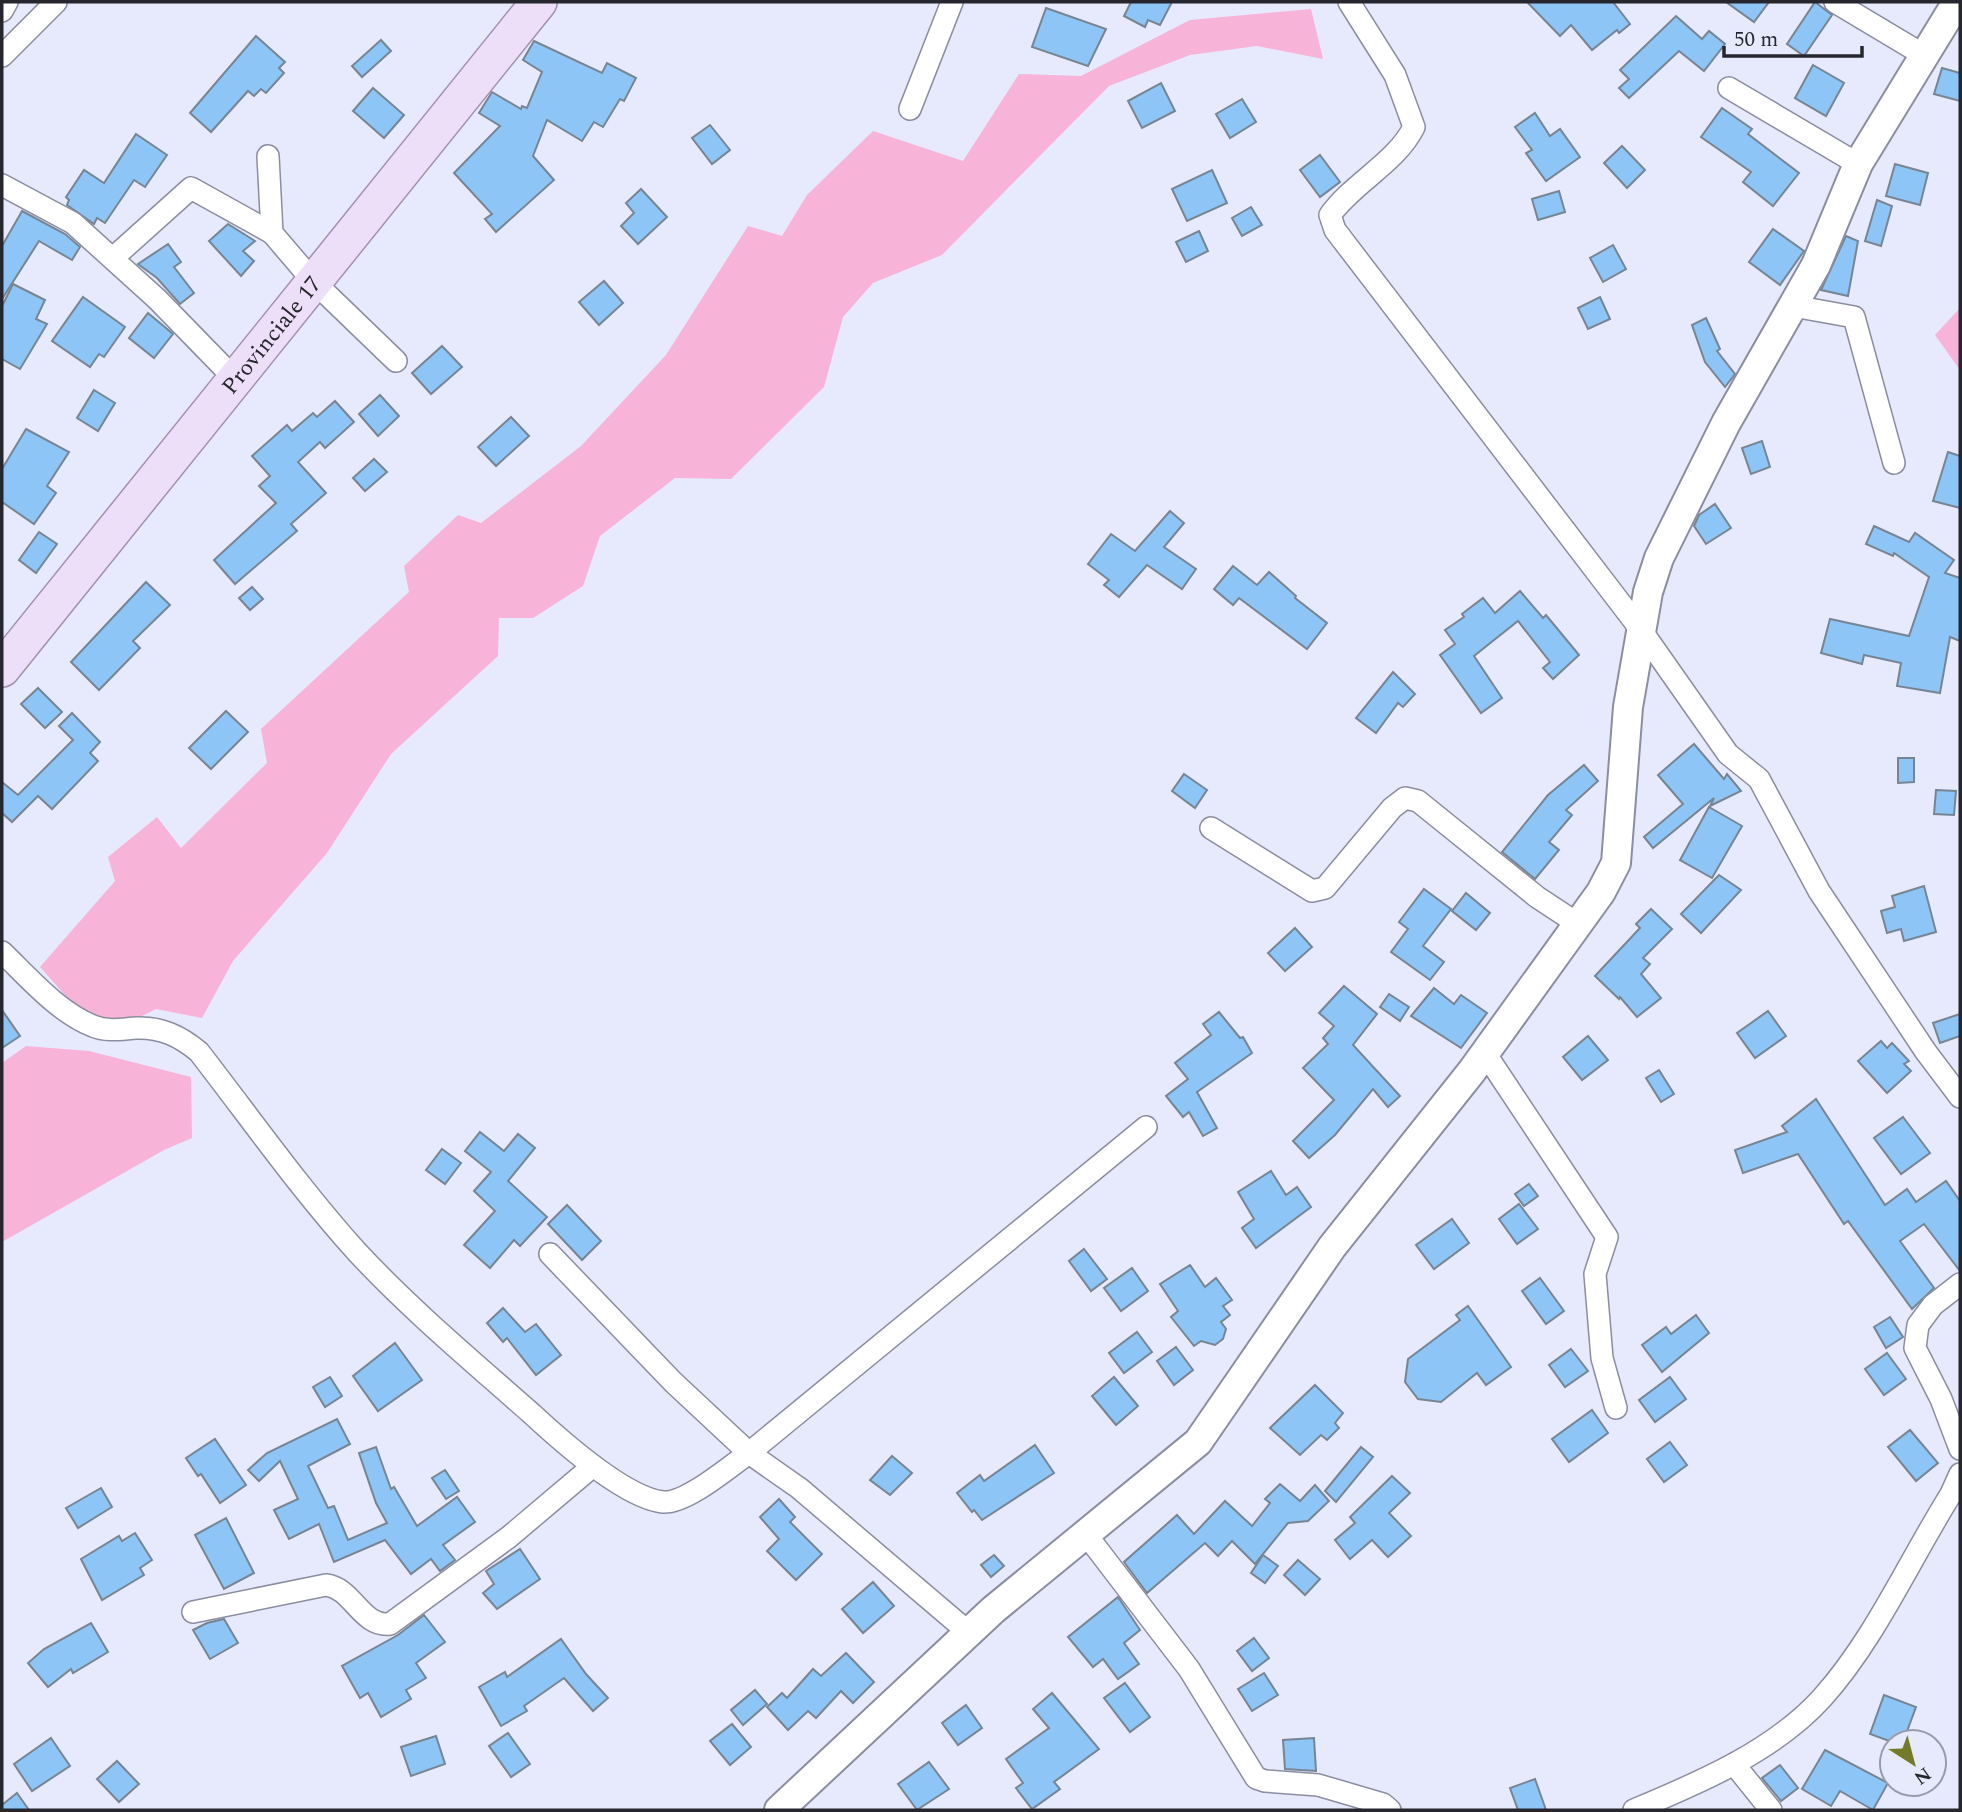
<svg xmlns="http://www.w3.org/2000/svg" width="1962" height="1812" viewBox="0 0 1962 1812" font-family="Spectral,serif">
<rect width="100%" height="100%" fill="#e7e9fd"/>
<g fill="#f8b3d8">
<polygon points="1311,9 1323,59 1257,46 1190,55 1109,86 942,255 873,283 843,317 824,387 731,479 675,478 600,536 583,586 533,618 499,618 498,656 391,754 327,853 233,961 202,1018 156,1009 132,1021 102,1017 73,1004 40,967 115,881 108,857 157,817 181,848 267,763 261,729 409,592 404,566 458,515 481,523 581,446 666,355 748,226 782,236 807,195 873,131 963,161 1019,74 1081,76 1190,20"/>
<polygon points="1960,308 1960,370 1935,335"/>
<polygon points="26,1046 89,1051 191,1077 192,1138 164,1150 2,1242 2,1063"/>
</g>
<g fill="#8dc5f7" stroke="#778593" stroke-width="2">
<polygon points="1131,2 1172,2 1160,25 1148,20 1145,27 1124,16"/>
<polygon points="1527,2 1613,2 1630,24 1619,33 1617,30 1592,50 1571,25 1560,36"/>
<polygon points="1726,2 1769,2 1754,22"/>
<polygon points="1815,2 1832,15 1804,56 1787,44"/>
<polygon points="1046,8 1106,29 1088,66 1032,47"/>
<polygon points="1676,16 1702,39 1709,31 1725,44 1704,71 1679,51 1629,98 1619,88 1629,79 1620,70"/>
<polygon points="256,36 285,62 279,68 284,73 266,93 261,89 254,96 248,91 211,132 190,113"/>
<polygon points="381,40 391,51 362,77 352,66"/>
<polygon points="534,41 602,73 607,63 636,78 624,101 620,99 603,127 594,122 582,141 547,120 533,156 554,180 496,232 485,219 492,214 454,173 500,126 479,113 492,92 521,109 522,106 527,108 542,72 523,60"/>
<polygon points="1813,65 1844,83 1826,116 1795,98"/>
<polygon points="1942,68 1960,73 1960,101 1934,94"/>
<polygon points="1161,83 1175,111 1142,128 1128,101"/>
<polygon points="373,88 404,115 384,138 353,111"/>
<polygon points="1242,99 1256,122 1230,138 1216,114"/>
<polygon points="1722,108 1752,129 1748,134 1799,173 1773,206 1743,182 1751,172 1701,137"/>
<polygon points="1535,113 1550,136 1560,129 1580,157 1546,181 1526,153 1532,150 1515,127"/>
<polygon points="710,125 730,150 712,164 692,138"/>
<polygon points="136,134 167,155 145,187 134,180 105,223 97,218 94,224 67,205 69,200 66,197 84,170 104,183"/>
<polygon points="1622,146 1645,170 1627,188 1604,163"/>
<polygon points="1320,155 1340,182 1320,197 1300,170"/>
<polygon points="1895,164 1928,173 1920,205 1886,196"/>
<polygon points="1212,170 1227,203 1187,221 1172,189"/>
<polygon points="641,189 667,217 638,244 621,226 634,213 626,203"/>
<polygon points="1559,191 1565,212 1538,220 1532,199"/>
<polygon points="1877,200 1892,206 1881,246 1865,241"/>
<polygon points="1251,207 1262,225 1242,236 1232,218"/>
<polygon points="22,211 65,234 80,247 72,260 39,241 2,299 2,246"/>
<polygon points="228,224 255,241 243,251 254,261 241,276 209,241"/>
<polygon points="1773,229 1804,251 1780,285 1749,262"/>
<polygon points="1199,231 1208,251 1186,262 1176,242"/>
<polygon points="1846,236 1858,241 1848,296 1821,290"/>
<polygon points="168,244 181,262 174,267 194,293 180,304 157,278 138,264"/>
<polygon points="1613,245 1626,269 1603,282 1590,258"/>
<polygon points="604,281 623,303 599,325 579,302"/>
<polygon points="13,284 45,300 36,319 47,324 20,369 2,359 2,306"/>
<polygon points="83,297 125,327 104,357 99,354 90,367 52,341"/>
<polygon points="1600,297 1610,319 1588,329 1578,308"/>
<polygon points="148,313 173,334 154,358 129,338"/>
<polygon points="1706,318 1720,349 1717,351 1735,374 1725,387 1705,362 1692,325"/>
<polygon points="442,346 462,367 431,394 412,373"/>
<polygon points="94,390 115,403 98,431 77,418"/>
<polygon points="380,395 399,416 378,436 359,414"/>
<polygon points="335,401 354,422 325,448 320,442 298,462 326,493 291,524 297,531 235,584 214,560 276,503 259,486 270,476 252,456 287,425 292,431 313,413 317,417"/>
<polygon points="511,417 529,436 496,466 478,447"/>
<polygon points="26,429 69,452 47,486 56,493 34,524 2,502 2,469"/>
<polygon points="1762,441 1770,467 1751,474 1742,448"/>
<polygon points="1948,452 1960,456 1960,508 1933,501"/>
<polygon points="374,459 387,472 365,491 353,478"/>
<polygon points="1715,504 1731,528 1706,544 1694,526 1699,515"/>
<polygon points="1170,511 1184,523 1164,547 1196,569 1182,589 1147,565 1119,597 1104,585 1109,580 1088,564 1111,534 1135,551"/>
<polygon points="1874,526 1909,542 1915,533 1954,560 1945,573 1960,578 1960,641 1950,637 1940,693 1897,686 1901,663 1864,655 1862,664 1821,653 1830,619 1909,636 1929,577 1894,553 1893,556 1866,544"/>
<polygon points="39,532 57,544 36,573 19,560"/>
<polygon points="1233,566 1257,585 1269,572 1296,596 1295,598 1327,623 1307,649 1239,598 1233,605 1214,589"/>
<polygon points="146,582 170,605 133,641 140,648 99,690 71,662"/>
<polygon points="252,587 263,599 250,610 239,598"/>
<polygon points="1520,591 1543,618 1546,615 1579,655 1553,679 1543,668 1550,662 1518,621 1474,656 1502,698 1481,713 1440,655 1455,644 1445,630 1464,617 1462,614 1483,598 1495,613"/>
<polygon points="1393,672 1415,694 1403,707 1398,703 1376,733 1356,718"/>
<polygon points="38,688 62,712 45,728 21,704"/>
<polygon points="226,711 248,732 211,769 189,748"/>
<polygon points="72,713 100,742 90,753 98,761 52,809 38,796 12,822 2,813 2,782 18,795 73,740 59,726"/>
<polygon points="1694,744 1724,779 1727,774 1741,791 1710,806 1714,798 1653,848 1644,837 1683,804 1658,775"/>
<polygon points="1898,758 1914,758 1914,782 1898,783"/>
<polygon points="1584,765 1598,781 1566,810 1572,815 1549,842 1559,850 1535,879 1502,852 1548,795"/>
<polygon points="1184,774 1207,790 1195,808 1172,791"/>
<polygon points="1936,790 1956,791 1954,815 1934,814"/>
<polygon points="1709,807 1742,826 1712,878 1680,860"/>
<polygon points="1719,875 1741,890 1701,933 1681,914"/>
<polygon points="1924,886 1936,932 1904,941 1901,929 1887,933 1881,911 1895,907 1892,896"/>
<polygon points="1424,889 1451,909 1423,946 1444,962 1430,980 1391,952 1408,929 1399,922"/>
<polygon points="1466,893 1490,913 1476,930 1452,911"/>
<polygon points="1651,909 1672,929 1643,958 1650,964 1641,974 1661,998 1637,1017 1620,997 1619,999 1595,976 1640,928 1636,924"/>
<polygon points="1295,928 1312,947 1285,971 1268,953"/>
<polygon points="1344,986 1377,1014 1353,1045 1400,1096 1388,1107 1373,1089 1335,1135 1309,1158 1293,1141 1334,1100 1303,1068 1328,1044 1323,1038 1334,1026 1319,1013"/>
<polygon points="1434,988 1454,1004 1461,995 1487,1013 1461,1048 1411,1016"/>
<polygon points="1389,994 1409,1007 1400,1021 1380,1007"/>
<polygon points="2,1010 20,1036 2,1048"/>
<polygon points="1768,1011 1786,1036 1755,1058 1737,1033"/>
<polygon points="1219,1012 1240,1038 1243,1037 1252,1053 1197,1092 1217,1128 1203,1136 1189,1112 1183,1117 1166,1096 1188,1079 1175,1063 1211,1035 1203,1024"/>
<polygon points="1960,1014 1960,1036 1940,1043 1933,1023"/>
<polygon points="1588,1036 1608,1060 1582,1080 1563,1057"/>
<polygon points="1881,1041 1887,1048 1892,1043 1909,1061 1904,1064 1911,1071 1887,1093 1858,1061"/>
<polygon points="1659,1070 1674,1094 1661,1102 1646,1078"/>
<polygon points="1816,1099 1885,1205 1907,1189 1916,1202 1946,1181 1960,1201 1960,1271 1924,1224 1900,1241 1934,1288 1912,1309 1848,1221 1844,1224 1798,1154 1743,1173 1735,1150 1787,1132 1782,1126"/>
<polygon points="1903,1117 1930,1153 1901,1174 1874,1138"/>
<polygon points="480,1132 504,1151 518,1134 535,1148 508,1181 547,1217 520,1246 514,1240 490,1268 464,1245 495,1211 474,1191 491,1172 465,1151"/>
<polygon points="442,1149 461,1163 445,1184 426,1170"/>
<polygon points="1271,1171 1286,1195 1297,1187 1311,1207 1256,1248 1242,1228 1254,1219 1238,1192"/>
<polygon points="1529,1184 1538,1196 1524,1206 1515,1194"/>
<polygon points="1519,1204 1538,1229 1517,1244 1499,1219"/>
<polygon points="567,1205 601,1241 582,1260 548,1224"/>
<polygon points="1452,1219 1469,1243 1434,1269 1416,1245"/>
<polygon points="1084,1249 1107,1279 1091,1291 1069,1261"/>
<polygon points="1190,1265 1205,1287 1216,1278 1232,1300 1223,1306 1230,1315 1221,1322 1226,1329 1223,1339 1215,1345 1201,1341 1194,1346 1171,1317 1178,1311 1160,1284"/>
<polygon points="1132,1268 1148,1291 1121,1311 1104,1288"/>
<polygon points="1540,1278 1564,1311 1546,1324 1522,1291"/>
<polygon points="1468,1306 1511,1367 1486,1385 1477,1373 1441,1402 1418,1399 1405,1382 1408,1359 1460,1320 1456,1315"/>
<polygon points="503,1308 525,1332 536,1324 561,1355 536,1375 507,1338 503,1342 487,1323"/>
<polygon points="1696,1315 1709,1333 1662,1372 1642,1345 1666,1327 1671,1334"/>
<polygon points="1890,1317 1903,1337 1886,1348 1874,1327"/>
<polygon points="1137,1332 1152,1352 1124,1373 1109,1353"/>
<polygon points="395,1343 422,1380 378,1411 353,1376"/>
<polygon points="1176,1347 1193,1370 1174,1385 1157,1361"/>
<polygon points="1571,1349 1588,1371 1565,1387 1549,1365"/>
<polygon points="1887,1353 1906,1379 1884,1395 1865,1369"/>
<polygon points="330,1377 342,1396 325,1407 313,1387"/>
<polygon points="1114,1377 1138,1406 1116,1425 1092,1396"/>
<polygon points="1670,1377 1686,1399 1655,1422 1639,1400"/>
<polygon points="1315,1385 1343,1413 1335,1423 1339,1428 1327,1440 1321,1435 1300,1455 1270,1428"/>
<polygon points="1592,1410 1608,1433 1569,1462 1552,1439"/>
<polygon points="337,1419 350,1444 308,1466 328,1508 334,1506 348,1540 387,1523 376,1503 359,1453 376,1447 391,1489 394,1487 417,1526 457,1497 475,1522 443,1545 455,1560 440,1571 431,1559 411,1574 385,1540 334,1562 319,1524 289,1539 274,1510 298,1499 280,1461 259,1481 248,1470 267,1453"/>
<polygon points="1910,1430 1938,1463 1916,1481 1888,1447"/>
<polygon points="215,1439 246,1485 220,1503 201,1474 198,1476 186,1458"/>
<polygon points="1670,1442 1687,1465 1664,1482 1647,1459"/>
<polygon points="1035,1445 1054,1473 982,1520 974,1510 972,1512 957,1493 980,1475 984,1481"/>
<polygon points="1361,1447 1373,1457 1336,1502 1325,1491"/>
<polygon points="892,1456 912,1473 890,1495 870,1480"/>
<polygon points="445,1470 459,1491 446,1499 432,1478"/>
<polygon points="1392,1476 1410,1493 1389,1513 1411,1536 1388,1557 1372,1540 1350,1559 1335,1540 1355,1523 1350,1517"/>
<polygon points="1280,1484 1300,1501 1315,1485 1329,1501 1308,1521 1288,1523 1255,1564 1232,1541 1218,1556 1205,1543 1147,1593 1124,1562 1177,1515 1194,1534 1225,1501 1252,1526 1270,1503 1265,1499"/>
<polygon points="101,1488 112,1507 78,1528 66,1508"/>
<polygon points="779,1499 795,1517 790,1522 822,1554 796,1580 767,1551 779,1539 760,1517"/>
<polygon points="226,1518 254,1573 224,1589 195,1535"/>
<polygon points="135,1533 152,1560 140,1568 144,1575 102,1600 81,1559 119,1536 122,1541"/>
<polygon points="520,1549 540,1579 497,1609 483,1593 494,1584 486,1571"/>
<polygon points="994,1555 1004,1566 991,1577 981,1565"/>
<polygon points="1263,1555 1278,1566 1265,1583 1251,1573"/>
<polygon points="1298,1560 1320,1579 1305,1595 1284,1575"/>
<polygon points="873,1582 894,1606 863,1633 842,1609"/>
<polygon points="1118,1597 1140,1630 1124,1643 1139,1664 1118,1679 1103,1659 1093,1667 1068,1637"/>
<polygon points="424,1615 445,1642 416,1663 426,1678 406,1690 411,1699 381,1717 368,1693 360,1698 342,1666 398,1635"/>
<polygon points="224,1619 238,1643 210,1659 193,1630 207,1623"/>
<polygon points="91,1623 108,1652 73,1673 71,1669 48,1687 28,1663 44,1649"/>
<polygon points="1254,1638 1269,1658 1252,1671 1237,1651"/>
<polygon points="561,1639 586,1674 608,1698 593,1711 564,1678 524,1706 527,1711 501,1726 479,1687 505,1672 507,1677"/>
<polygon points="846,1653 874,1682 853,1703 841,1691 816,1718 808,1711 788,1730 767,1707 782,1693 787,1698 813,1669 821,1676"/>
<polygon points="1264,1673 1278,1695 1252,1711 1238,1689"/>
<polygon points="1125,1683 1150,1717 1130,1732 1104,1698"/>
<polygon points="755,1690 767,1704 743,1725 731,1710"/>
<polygon points="1052,1693 1099,1749 1054,1782 1060,1789 1032,1809 1016,1788 1023,1783 1006,1759 1049,1728 1033,1709"/>
<polygon points="1884,1695 1916,1707 1903,1742 1892,1742 1870,1734"/>
<polygon points="966,1705 982,1728 958,1745 942,1723"/>
<polygon points="732,1724 751,1747 730,1765 710,1741"/>
<polygon points="508,1733 530,1764 511,1777 489,1746"/>
<polygon points="436,1736 445,1764 411,1776 401,1747"/>
<polygon points="51,1738 70,1766 32,1791 14,1764"/>
<polygon points="1314,1738 1316,1771 1285,1769 1283,1740"/>
<polygon points="1825,1750 1888,1783 1873,1810 1840,1791 1831,1806 1802,1789"/>
<polygon points="117,1761 139,1784 119,1802 97,1779"/>
<polygon points="929,1762 949,1789 917,1810 898,1784"/>
<polygon points="1780,1765 1798,1788 1781,1801 1762,1778"/>
<polygon points="1535,1779 1546,1810 1518,1810 1510,1788"/>
<polygon points="17,1793 29,1810 2,1810 2,1805"/>
</g>
<g fill="none" stroke-linecap="round" stroke-linejoin="round">
<g stroke="#8b8da0" stroke-width="24">
<g id="minor">
<path d="M 1349,2 L 1395,75 L 1414,127 C 1396,163 1354,182 1330,215 L 1335,230 L 1641,630 L 1728,754 L 1759,779 L 1819,891 L 1926,1052 L 1960,1097"/>
<polyline points="1835,2 1922,54"/>
<polyline points="2,11 7,2"/>
<polyline points="2,56 56,2"/>
<polyline points="1729,88 1858,164"/>
<polyline points="910,109 952,2"/>
<polyline points="268,156 272,233 313,281 396,361"/>
<polyline points="2,185 73,223 157,299 234,378"/>
<polyline points="113,258 191,188 272,233"/>
<polyline points="1793,306 1854,317 1894,463"/>
<polyline points="1211,828 1312,891 1325,888 1392,808 1405,798 1418,801 1537,897 1578,924"/>
<path d="M 2,952 C 28,977 59,1013 93,1026 C 107,1032 121,1029 136,1028 C 161,1027 180,1036 199,1052 C 251,1119 300,1189 357,1252 C 411,1310 472,1361 532,1414 C 560,1440 625,1498 663,1502 C 686,1504 730,1466 749,1453 L 799,1488 L 968,1632"/>
<polyline points="1485,1053 1607,1237 1595,1274 1602,1358 1616,1408"/>
<polyline points="550,1254 673,1382 749,1453 1146,1127"/>
<polyline points="1960,1284 1933,1305 1918,1325 1915,1348 1941,1399 1960,1449"/>
<polyline points="1085,1533 1189,1669 1256,1778 1265,1781 1318,1785 1383,1804 1390,1810"/>
<path d="M 193,1612 L 326,1585 C 353,1588 361,1627 390,1624 L 509,1537 L 593,1466"/>
<polyline points="1734,1764 1771,1810"/>
<path d="M 1634,1810 C 1699,1783 1774,1751 1822,1698 C 1875,1639 1909,1561 1951,1494 L 1960,1474"/>
</g>
</g>
<g stroke="#8b8da0" stroke-width="32">
<polyline id="tertiary" points="779,1810 993,1610 1198,1442 1332,1247 1472,1071 1601,892 1616,863 1628,707 1648,592 1659,558 1726,423 1816,265 1858,164 1957,2"/>
</g>
<g stroke="#a190ae" stroke-width="38">
<g id="primary">
<path id="s1" d="M 2,669 L 539,2"/>
</g>
</g>
<use href="#minor" stroke="#fff" stroke-width="21"/>
<use href="#tertiary" stroke="#fff" stroke-width="28"/>
<use href="#primary" stroke="#eedff8" stroke-width="35"/>
</g>
<g text-anchor="middle" stroke-width="5" stroke-linejoin="round" paint-order="stroke">
<g font-size="23" fill="#26272e" stroke="#e7e9fd">
<text dy="8" stroke="none"><textPath href="#s1" startOffset="429">Provinciale 17</textPath></text>
</g>
</g>
<rect width="1962" height="1812" fill="none" stroke="#26272e" stroke-width="7"/>
<g transform="translate(1913 1763) rotate(144)"><circle r="33" fill="#e7e9fd" stroke="#9a9baa" stroke-width="2"/>
<path d="M0-5L12 26L0 18L-12 26Z" fill="#747b26"/>
<text y="-10" font-size="19" font-weight="bold" text-anchor="middle" fill="#26272e">N</text>
</g>
<path d="M1724 46v10h138v-10" fill="none" stroke="#26272e" stroke-width="3.5"/>
<text x="1734" y="46" font-size="21" fill="#26272e" stroke="#e7e9fd" stroke-width="5" paint-order="stroke">50 m</text>
</svg>
